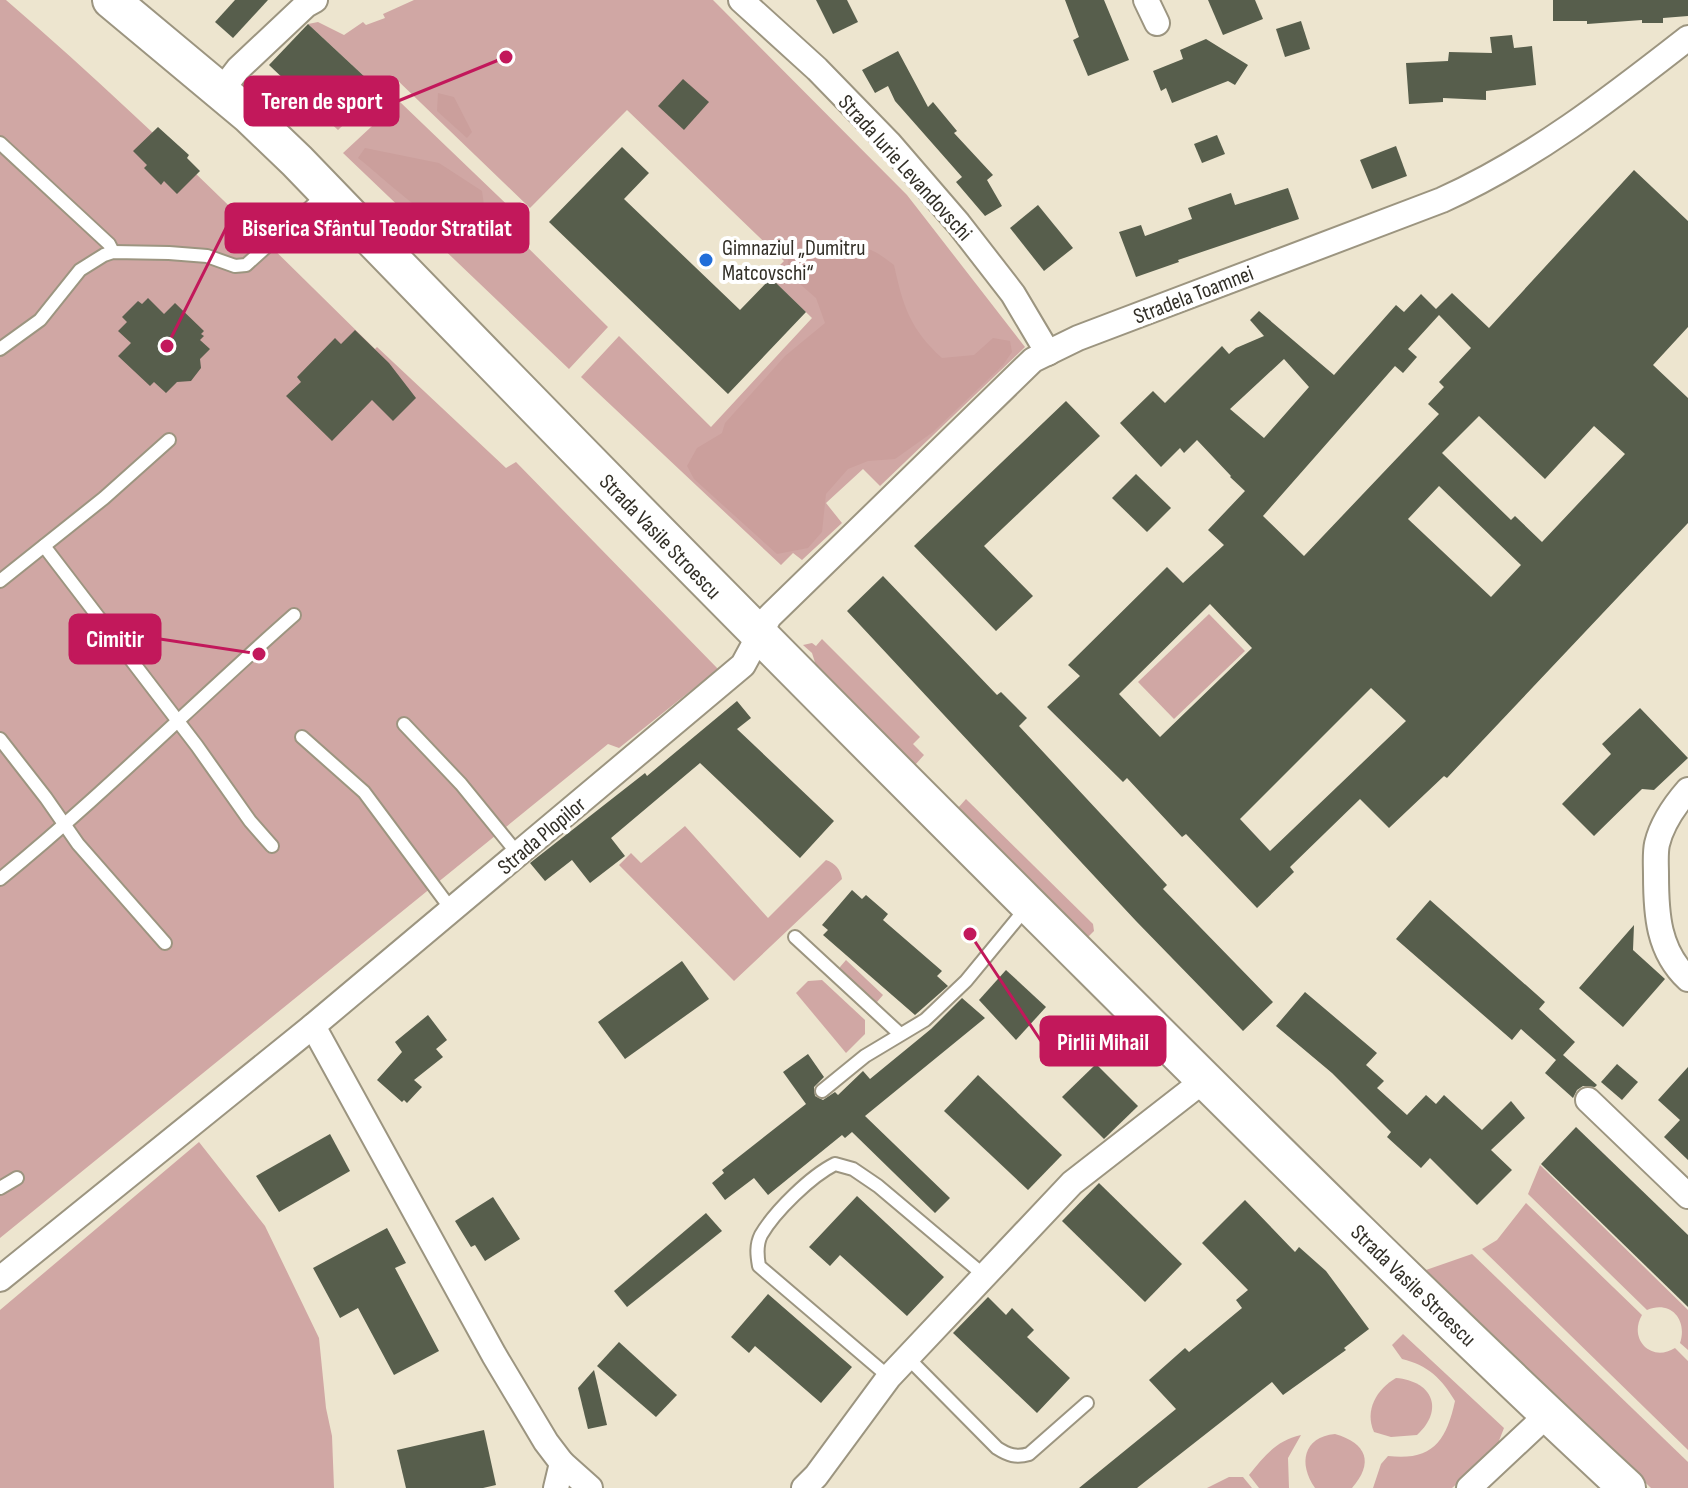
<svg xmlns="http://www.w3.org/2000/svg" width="1688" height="1488" viewBox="0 0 1688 1488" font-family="'Sofia Sans Condensed',sans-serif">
<rect width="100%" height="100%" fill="#ede5cf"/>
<g fill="#d0a7a4">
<path d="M 0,0 L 6,0 C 134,110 254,230 375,349 L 377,347 L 506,468 L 516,462 L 718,669 L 619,748 L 608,744 L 0,1238 Z"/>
<polygon points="414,0 713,0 907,195 1025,347 880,486 863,469 826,503 842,523 802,560 793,553 781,565 581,377 619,336 711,427 812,318 771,278 770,275 784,261 627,110 530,208 394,77 338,130 327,120 366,78 308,24 318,22 344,35 363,22 366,25 385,18 383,14"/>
<polygon points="399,101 520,217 509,229 608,327 569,369 343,153"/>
<polygon points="1209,614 1245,651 1174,719 1138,682"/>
<polygon points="822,639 920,737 913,744 924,755 915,765 817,669 812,653 803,645 812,643 816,646"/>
<polygon points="966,799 1093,924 1094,931 1087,938 958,808"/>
<path d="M 685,826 L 768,918 L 826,860 C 835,863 841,870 842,879 L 734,981 L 619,865 L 631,853 L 641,863 Z"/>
<polygon points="846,960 883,995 877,1002 870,1001 840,973 840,967"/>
<polygon points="822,980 865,1020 865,1034 846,1053 796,993 808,981"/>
<polygon points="199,1142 265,1226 319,1338 326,1408 332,1436 334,1488 0,1488 0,1310"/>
<path d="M 1540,1165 L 1688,1310 L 1688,1350 L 1680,1343 C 1688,1319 1670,1300 1647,1310 L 1528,1194 Z"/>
<path d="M 1526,1203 L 1642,1315 C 1628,1339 1651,1363 1675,1348 L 1688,1361 L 1688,1450 L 1482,1249 L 1497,1240 Z"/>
<polygon points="1472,1254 1688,1462 1688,1488 1651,1488 1426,1270"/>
<path d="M 1403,1334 L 1504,1428 L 1495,1451 L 1452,1488 L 1373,1488 L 1381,1464 L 1388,1456 C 1432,1461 1446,1442 1455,1401 C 1442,1379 1428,1365 1402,1359 L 1392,1345 Z"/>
<path d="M 1396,1378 C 1432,1381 1445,1409 1417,1435 L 1391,1437 L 1374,1432 C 1364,1410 1377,1389 1396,1378 Z"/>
<path d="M 1335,1434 C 1367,1443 1374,1463 1352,1488 L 1315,1488 C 1298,1464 1303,1437 1335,1434 Z"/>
<path d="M 1301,1435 L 1288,1458 L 1289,1488 L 1259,1488 L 1249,1475 C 1265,1455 1276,1441 1301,1435 Z"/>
<polygon points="1229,1477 1243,1477 1252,1488 1207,1488"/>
</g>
<g fill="#cb9f9c">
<polygon points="438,93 454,97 472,132 467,138 437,111"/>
<path d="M 365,148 L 439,163 L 482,191 L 484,205 L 473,211 L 484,220 L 474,232 C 428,225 394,186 358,158 Z"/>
<path d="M 803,240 L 815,249 L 831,256 C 863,245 867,244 894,265 C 903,306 910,329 942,358 L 974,355 L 993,338 L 1010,341 L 1012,352 L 1003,365 L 933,432 L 895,459 L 868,461 L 848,469 L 826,494 L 822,532 L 808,548 L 777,554 L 694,479 L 687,466 L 697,448 L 722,433 L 725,423 L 785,356 L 825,323 L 816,298 L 787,273 L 789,247 Z"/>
</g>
<g fill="#575e4c" fill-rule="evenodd">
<polygon points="235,0 268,0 233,38 215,22"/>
<polygon points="816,0 847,0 858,22 833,34"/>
<polygon points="1065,0 1104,0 1129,60 1088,76 1073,40 1079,37"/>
<polygon points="1208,0 1255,0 1263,19 1223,35"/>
<polygon points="1553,0 1688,0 1688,16 1663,18 1663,23 1642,23 1642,20 1587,24 1587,21 1553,21"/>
<polygon points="1301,21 1310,49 1285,57 1276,29"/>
<polygon points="308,24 366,78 327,120 269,65"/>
<polygon points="1512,35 1514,48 1532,46 1536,85 1486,91 1486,100 1443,98 1443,102 1409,104 1406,63 1448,61 1449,52 1492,53 1490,37"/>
<polygon points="1206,39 1248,65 1235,85 1228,81 1172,103 1166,88 1161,91 1153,71 1183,59 1180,50"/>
<polygon points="898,51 928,107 933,102 957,131 954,133 993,175 987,180 1002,206 985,216 956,182 962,177 895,101 888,86 875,93 862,70"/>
<polygon points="683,79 709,102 684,130 658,106"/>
<polygon points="158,127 189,155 187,158 200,171 177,194 164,181 161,185 144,168 147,165 133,151"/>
<polygon points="1217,135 1225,154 1202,163 1194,144"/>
<polygon points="1396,146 1407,176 1372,189 1360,160"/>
<polygon points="622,147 649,173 624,199 740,310 771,278 806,312 728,394 549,222"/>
<path d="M 1634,170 L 1688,221 L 1688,327 L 1653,365 L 1688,398 L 1688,523 L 1447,778 L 1444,776 L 1389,828 L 1360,799 L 1290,867 L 1294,872 L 1257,908 L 1186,834 L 1182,837 L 1127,778 L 1123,782 L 1047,707 L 1080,676 L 1068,665 L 1167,567 L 1183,583 L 1224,545 L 1208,530 L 1245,491 L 1230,477 L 1231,476 L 1197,440 L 1184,453 L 1180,448 L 1161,467 L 1120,423 L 1153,391 L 1165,403 L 1222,346 L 1229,354 L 1236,348 L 1264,336 L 1250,320 L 1259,311 L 1334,375 L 1396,305 L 1404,312 L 1421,294 L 1436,309 L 1452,293 L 1489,328 ZM 1439,315 L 1471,348 L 1439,382 L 1444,387 L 1428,404 L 1439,414 L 1304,556 L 1263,516 L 1395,366 L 1403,373 L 1417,357 L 1408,349 ZM 1284,359 L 1309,387 L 1264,438 L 1230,409 ZM 1479,416 L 1545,479 L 1594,426 L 1625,454 L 1542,542 L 1515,516 L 1511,520 L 1442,453 ZM 1439,486 L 1521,565 L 1491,597 L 1408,519 ZM 1210,604 L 1252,648 L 1160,737 L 1119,694 ZM 1371,688 L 1406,721 L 1270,851 L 1240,819 Z"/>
<polygon points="1288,188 1299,219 1178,260 1179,262 1136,277 1119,232 1141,225 1145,236 1192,219 1188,208 1231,193 1235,205"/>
<polygon points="1038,205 1073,248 1044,271 1010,228"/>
<polygon points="148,298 164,314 175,303 204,331 201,334 204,336 200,340 210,349 200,359 201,368 191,381 177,382 166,393 154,382 150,386 118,356 131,343 118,331 127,322 122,317 138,301 142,304"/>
<polygon points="355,330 389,363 416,398 393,421 372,400 332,441 286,396 301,382 297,377 335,338 341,344"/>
<polygon points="1066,401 1100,436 984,546 1033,596 996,631 914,546"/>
<polygon points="1136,474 1171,508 1147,532 1112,498"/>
<polygon points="883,576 997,695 1001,692 1027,718 1019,726 1167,885 1163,889 1273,1002 1243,1031 1136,921 847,611"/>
<polygon points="737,701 751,718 737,729 834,821 800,858 700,763 611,838 625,856 590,883 572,860 545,881 530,863 645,773 647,776"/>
<polygon points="1640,708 1688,758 1654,790 1642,789 1594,836 1562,804 1611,754 1602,744"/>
<polygon points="852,890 862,899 866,895 888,914 883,920 942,971 937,976 948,986 915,1015 823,935 828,930 822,925"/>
<polygon points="1430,900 1545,1002 1539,1009 1575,1042 1563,1055 1597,1085 1595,1087 1583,1086 1577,1090 1573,1098 1545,1073 1556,1060 1521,1029 1512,1040 1396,939"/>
<polygon points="1634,925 1633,950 1665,979 1623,1027 1579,988"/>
<polygon points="682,961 709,999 625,1059 598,1022"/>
<polygon points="1006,970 1046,1007 1016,1040 979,1000"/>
<polygon points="1305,992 1377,1053 1366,1065 1384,1081 1377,1088 1407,1115 1426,1095 1436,1104 1444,1095 1482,1130 1511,1101 1525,1118 1491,1150 1512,1170 1477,1205 1430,1158 1421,1168 1387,1137 1391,1132 1332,1073 1276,1026"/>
<polygon points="962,998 985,1018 865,1116 950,1198 935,1213 852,1132 845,1138 842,1135 768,1195 754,1178 725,1200 712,1183 724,1173 722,1170 806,1104 783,1072 808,1054 824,1077 814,1087 815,1096 823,1100 835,1092 838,1095 863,1071 870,1079 931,1029"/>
<polygon points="428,1015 447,1040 436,1049 443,1057 414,1080 422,1087 407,1103 404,1100 402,1102 377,1080 402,1052 395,1042"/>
<polygon points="1096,1064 1138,1106 1104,1139 1062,1097"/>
<polygon points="1617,1064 1638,1082 1622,1100 1601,1082"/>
<polygon points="1688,1067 1688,1160 1664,1137 1680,1120 1658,1100"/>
<polygon points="978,1075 1062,1155 1028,1190 944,1111"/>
<polygon points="1576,1127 1688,1235 1688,1307 1541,1164"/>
<polygon points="330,1134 350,1171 279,1212 256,1176"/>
<polygon points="1099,1183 1182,1264 1145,1302 1062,1221"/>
<polygon points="857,1196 944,1277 907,1316 840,1255 830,1266 809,1247"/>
<polygon points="493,1197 520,1239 485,1261 475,1245 471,1247 455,1221"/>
<polygon points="1245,1200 1295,1252 1299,1247 1326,1271 1369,1329 1344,1348 1346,1350 1283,1395 1272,1382 1137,1488 1079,1488 1176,1409 1149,1380 1185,1348 1189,1352 1242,1308 1236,1300 1248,1290 1202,1243"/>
<polygon points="706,1213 722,1231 627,1307 614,1291"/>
<polygon points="387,1228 406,1263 395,1268 439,1351 394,1375 358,1308 340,1318 313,1268"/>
<polygon points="768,1294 852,1367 821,1403 755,1346 749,1353 731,1337"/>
<polygon points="988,1297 1006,1315 1012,1308 1034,1330 1027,1337 1070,1378 1037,1413 953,1333"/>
<polygon points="619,1342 677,1395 656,1417 597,1366"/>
<polygon points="594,1370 607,1425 588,1429 578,1388"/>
<polygon points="484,1430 496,1485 483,1488 406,1488 397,1450"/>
</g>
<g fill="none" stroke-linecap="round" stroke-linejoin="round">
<g stroke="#9c9580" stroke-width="16">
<g id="lane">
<polyline points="0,143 109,244 113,252"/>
<polyline points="0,349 40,320 80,270 104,255 113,252 169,253 207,256 235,266 246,265 325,194"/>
<polyline points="44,546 197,746 250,821 272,846"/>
<polyline points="0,581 104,498 169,440"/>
<polyline points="404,724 461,784 518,854"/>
<polyline points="302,737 364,792 451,909"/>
<polyline points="0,739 46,798 78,844 165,943"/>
<path d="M 0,879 C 102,796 195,702 294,615"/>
<polyline points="795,937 900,1034"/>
<polyline points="822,1091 865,1056 925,1020 966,981 1027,907"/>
<polyline points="0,1188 17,1178"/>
<path d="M 907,1357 L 997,1448 C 1008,1455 1016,1458 1029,1454 L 1087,1403"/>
<path d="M 889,1377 L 759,1266 C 757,1255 756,1245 761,1235 C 775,1211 811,1176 835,1164 L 853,1169 L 878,1186 L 985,1276"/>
</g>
</g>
<g stroke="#9c9580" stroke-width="28">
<g id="street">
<polyline points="741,0 817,69 889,143 958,223 1013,294 1048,353"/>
<polyline points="1146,0 1157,23"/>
<polyline points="221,91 238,69 306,5 315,0"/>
<path d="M 1688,790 C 1674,806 1662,823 1657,844 C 1655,853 1656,865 1656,875 C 1656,914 1658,951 1688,979"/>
<polyline points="313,1026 494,1355 546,1442 562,1463 556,1488"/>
<polyline points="1588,1100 1688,1196"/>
<path d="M 0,1279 L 313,1026 L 743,665 L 769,617 L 1033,360 L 1078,338 L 1442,200 C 1533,159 1610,99 1688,38"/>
<polyline points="562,1463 590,1488"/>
<polyline points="804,1488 816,1476 889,1377 1072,1183 1203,1081"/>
<polyline points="1469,1488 1548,1414"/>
</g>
</g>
<g stroke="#9c9580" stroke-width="40">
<path id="secondary" d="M 111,0 L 250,116 L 297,161 C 537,410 780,657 1025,901 C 1224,1099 1422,1298 1627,1488"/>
</g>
<use href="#lane" stroke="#fff" stroke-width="12"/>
<use href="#street" stroke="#fff" stroke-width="24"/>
<use href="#secondary" stroke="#fff" stroke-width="36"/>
</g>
<circle fill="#216ed9" stroke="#fff" stroke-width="3" cx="706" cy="260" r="8"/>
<g text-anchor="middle" stroke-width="8" stroke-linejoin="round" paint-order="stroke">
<g font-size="22" fill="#322f27" stroke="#fff">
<text transform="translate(906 167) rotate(48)" y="8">Strada Iurie Levandovschi</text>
<text transform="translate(1193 294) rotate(-21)" y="8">Stradela Toamnei</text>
<text transform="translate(661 536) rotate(46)" y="8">Strada Vasile Stroescu</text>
<text transform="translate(541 835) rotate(-40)" y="8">Strada Plopilor</text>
<text transform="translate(1414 1285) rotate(44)" y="8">Strada Vasile Stroescu</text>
</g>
<g font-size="22" fill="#322f27" stroke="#fff" text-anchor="start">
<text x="722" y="255">Gimnaziul „Dumitru<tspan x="722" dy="25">Matcovschi“</tspan></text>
</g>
</g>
<path fill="none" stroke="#c2185b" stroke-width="3" d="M506 57L398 101M167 346L226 228M259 654L160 639M970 934L1041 1041"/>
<g fill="#c2185b" stroke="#fff" stroke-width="3">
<circle cx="506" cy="57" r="8"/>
<circle cx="167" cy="346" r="8"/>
<circle cx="259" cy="654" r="8"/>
<circle cx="970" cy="934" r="8"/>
</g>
<g fill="#c2185b" stroke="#c2185b" stroke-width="3">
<rect x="245" y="77" width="153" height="48" rx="8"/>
<rect x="226" y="204" width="302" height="48" rx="8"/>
<rect x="70" y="615" width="90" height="48" rx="8"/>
<rect x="1041" y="1017" width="124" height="48" rx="8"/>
</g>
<g font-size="24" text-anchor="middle" font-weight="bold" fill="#fff">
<text x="322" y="109">Teren de sport</text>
<text x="377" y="236">Biserica Sfântul Teodor Stratilat</text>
<text x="115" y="647">Cimitir</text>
<text x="1103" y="1050">Pirlii Mihail</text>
</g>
</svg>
